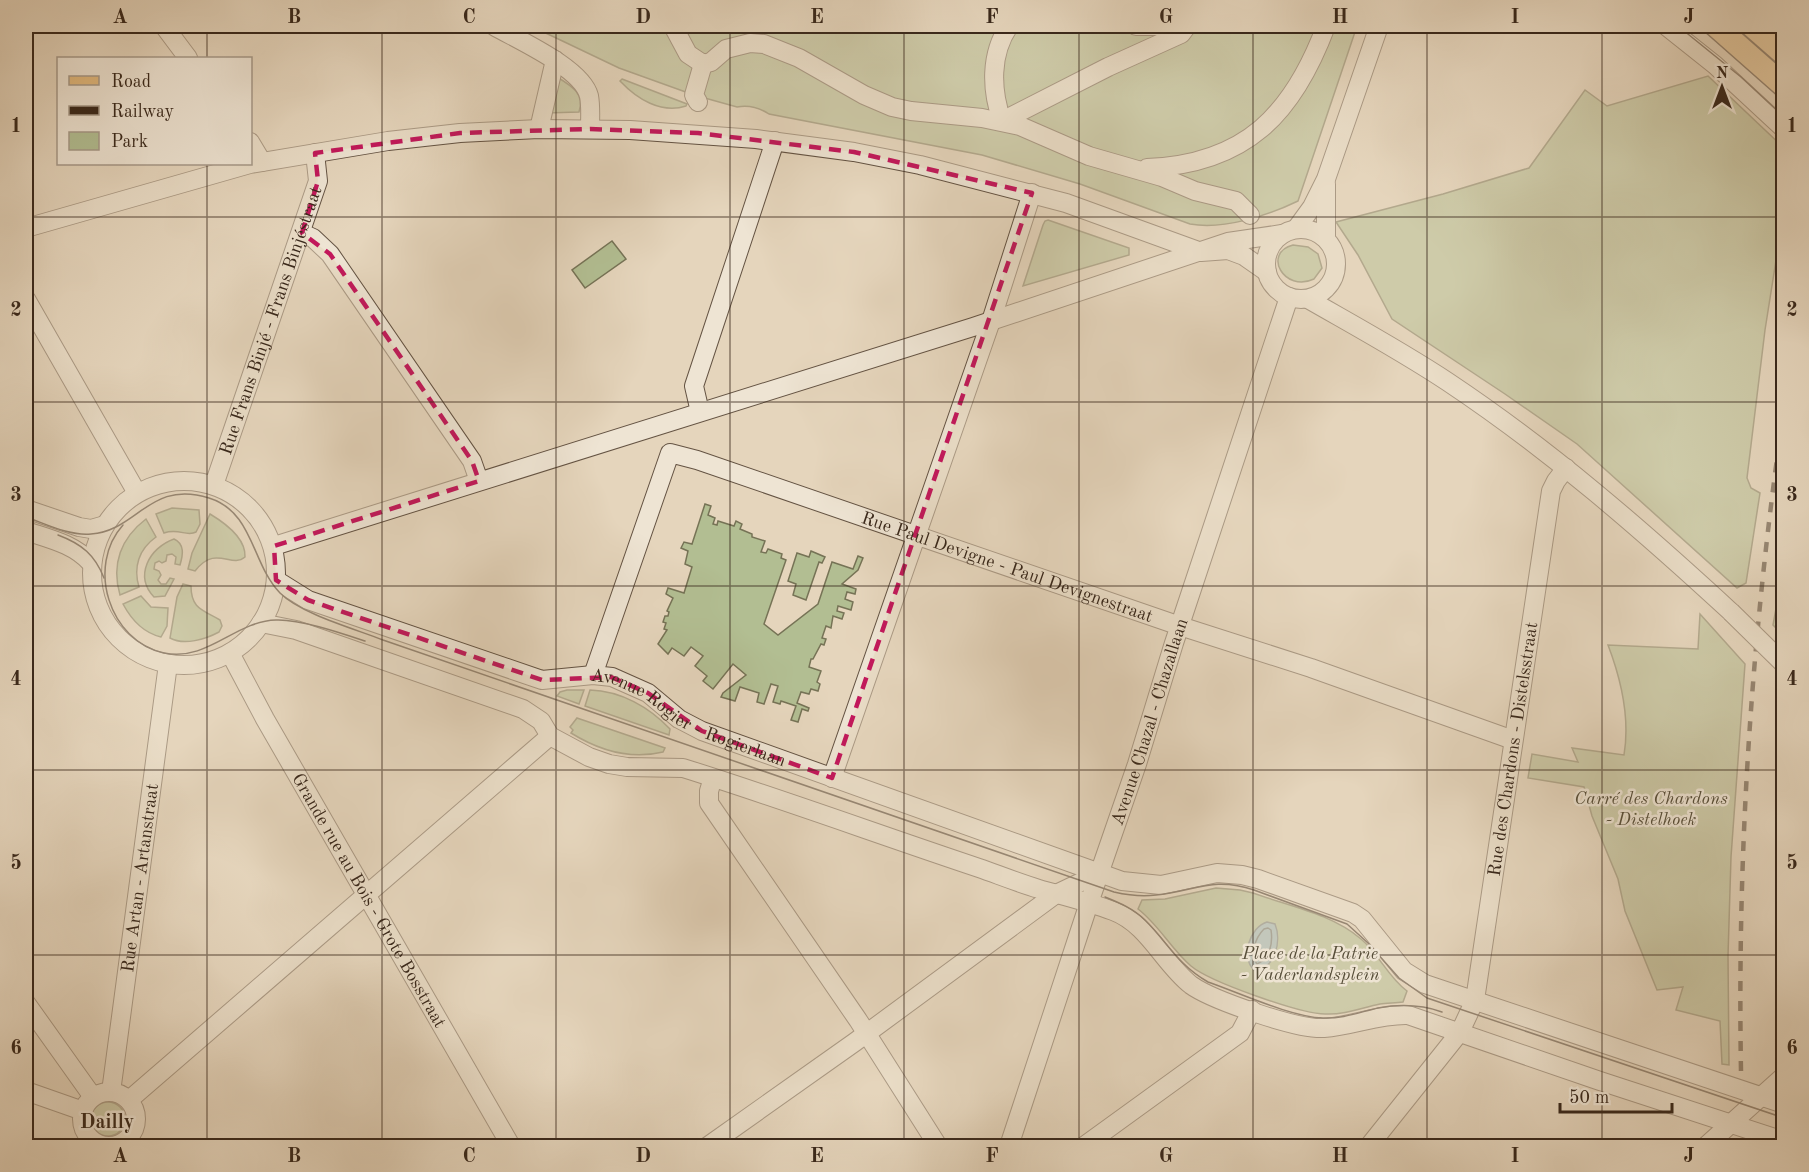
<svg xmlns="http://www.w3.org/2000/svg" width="1809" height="1172" viewBox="0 0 1809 1172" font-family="'Old Standard TT',serif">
<rect width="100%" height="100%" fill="#e5d5bc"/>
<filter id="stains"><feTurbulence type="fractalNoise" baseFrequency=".00333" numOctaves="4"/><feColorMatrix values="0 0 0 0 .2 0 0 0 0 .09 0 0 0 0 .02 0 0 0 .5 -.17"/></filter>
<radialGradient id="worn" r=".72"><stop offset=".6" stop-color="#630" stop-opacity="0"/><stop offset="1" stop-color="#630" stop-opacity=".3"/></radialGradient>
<g fill="#b2be92" stroke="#767356" stroke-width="1.5">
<path d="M 531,26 L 1357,26 L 1298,201 C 1267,216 1223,230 1190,224 L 1080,184 L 982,155 L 769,114 C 760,108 748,105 737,107 L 694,95 L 619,68 Z"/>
<polygon points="1708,76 1783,147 1783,216 1765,330 1747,478 1751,488 1760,493 1746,583 1737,588 1577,444 1505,394 1392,319 1358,255 1336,222 1443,194 1529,168 1585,90 1607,106"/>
<path d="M 557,77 C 572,86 585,94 579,112 L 546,113 Z"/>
<path d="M 622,79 L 687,104 L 686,106 C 661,114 637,99 620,81 Z"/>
<polygon points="1048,220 1129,248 1129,255 1023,286 1043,225 1045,221"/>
<polygon points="612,241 626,259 585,288 572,270"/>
<path d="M 1293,245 L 1308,247 L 1318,254 L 1322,268 L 1314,279 C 1284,293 1262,253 1293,245 Z"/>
<polygon points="705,504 711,506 708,515 715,518 713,524 717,525 718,521 734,526 736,521 742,524 740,529 752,534 752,537 765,541 761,552 766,553 768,549 782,554 781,558 786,560 764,624 778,635 818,604 832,562 853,569 858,556 863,558 858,570 842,584 856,589 855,594 847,592 845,599 853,602 851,610 838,606 837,611 844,613 842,619 833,616 831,628 826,626 822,638 826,639 824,645 821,644 813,659 811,659 809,667 821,671 817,682 820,684 818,691 811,689 809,694 801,692 797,703 809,708 808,711 802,709 798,722 791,720 796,706 781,701 780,704 773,702 778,686 771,684 764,704 757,702 759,693 740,687 735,701 721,697 723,693 746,675 733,664 713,689 703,681 707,676 695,666 703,656 691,647 684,656 672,648 668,654 658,644 667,630 664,629 666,623 663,622 665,616 668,616 669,612 667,611 673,598 666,594 668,588 684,593 692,567 685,564 688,551 681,548 684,542 692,544"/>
<path d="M 172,508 L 199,510 L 200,524 L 196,532 C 187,537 179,528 164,533 L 156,514 Z"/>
<path d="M 210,514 C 225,523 246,538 245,557 C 231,569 216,544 195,571 L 188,569 L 192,553 Z"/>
<path d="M 146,519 L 156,537 C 139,549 133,567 139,587 L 120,595 C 111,564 121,538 146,519 Z"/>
<path d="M 174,539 C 185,544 183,555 180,565 L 175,564 L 176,557 L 172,554 L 167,555 L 166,561 L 162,563 L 159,561 L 155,563 L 154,569 L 159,571 L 161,575 L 158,580 L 161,584 L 166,584 L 170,578 L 174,579 L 165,596 L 154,597 C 134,576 149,548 174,539 Z"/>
<polygon points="811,551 825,557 822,563 819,562 806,600 793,595 796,584 788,581 797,553 809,557"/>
<polygon points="1783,570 1784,635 1783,635 1773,625"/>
<path d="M 183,584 L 191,586 C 191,609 203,610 220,620 L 222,626 L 219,632 C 206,639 184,646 170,638 L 177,597 Z"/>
<path d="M 141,596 L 151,607 L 168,608 L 167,626 L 161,637 C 144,633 131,619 123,604 Z"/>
<path d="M 1700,614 L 1745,664 L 1731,857 L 1728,956 L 1729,1065 L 1722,1064 L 1720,1021 L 1676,1010 L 1683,987 L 1657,990 L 1625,911 L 1618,879 L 1592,816 L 1584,787 L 1528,778 L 1532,754 L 1578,762 L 1572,748 L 1624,755 C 1630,719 1621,679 1608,645 L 1698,649 Z"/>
<polygon points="567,690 584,690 579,704 557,696 560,692"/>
<path d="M 590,690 C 621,691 649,707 670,729 L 669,735 L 585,706 Z"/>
<path d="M 577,718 L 665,748 L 663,752 C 630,760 600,751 571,733 L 573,730 L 570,727 Z"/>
<path d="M 1216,888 L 1240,890 L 1253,893 C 1289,906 1332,914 1361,939 C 1379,954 1388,977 1407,991 L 1403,1002 C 1395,1003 1387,1003 1380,1004 C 1361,1008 1345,1015 1325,1014 C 1301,1014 1210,982 1191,966 C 1171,949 1159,925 1138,909 L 1142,900 L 1165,899 Z"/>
<circle cx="108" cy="1119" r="17"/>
</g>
<path fill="#99b6ba" stroke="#737d7a" stroke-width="1.5" d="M 1267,922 L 1275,924 C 1282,941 1275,970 1254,970 C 1240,957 1250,927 1267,922 Z"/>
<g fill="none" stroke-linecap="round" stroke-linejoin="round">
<path stroke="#696f6a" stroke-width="1.5" d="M 1264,929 L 1268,928 L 1271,930 C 1273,943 1270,959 1257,964 C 1250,954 1255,938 1264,929 Z"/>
<g stroke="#645343" stroke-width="20">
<g id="minor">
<polyline points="164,26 188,58"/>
<path d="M 494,26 C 518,40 582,68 589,96 C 591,106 590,119 590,129"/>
<polyline points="673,26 688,54 703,64 711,62 726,49 750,43 764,44 799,58 864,95 892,107 911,111 982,118 1020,126 1089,156 1162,177 1195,191 1236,201 1250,215"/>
<polyline points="1136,26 1187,26"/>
<polyline points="1666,26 1715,65 1784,129"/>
<polyline points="1773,26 1784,35"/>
<polyline points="698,102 694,95 703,64"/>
<polyline points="1002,121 1108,67 1181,34 1187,26"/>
<path d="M 1002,121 C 991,90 990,54 1009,26"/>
<polyline points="539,129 555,60"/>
<polyline points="250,142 262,162"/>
<path d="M 1147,168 C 1246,164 1293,114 1326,26"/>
<polyline points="26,228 250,164 388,141 460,133 539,129 630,130 756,139 854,152 920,165 1066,203 1201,252 1228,250 1244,256 1267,272"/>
<polyline points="1296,229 1312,207 1326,179 1379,26"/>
<circle cx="1301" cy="264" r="35"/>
<polyline points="302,233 313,238 330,254 472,461 479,481"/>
<polyline points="1326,239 1326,184"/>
<polyline points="26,299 137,493"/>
<path d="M 1308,299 C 1355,326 1403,352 1448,382 C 1550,450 1641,529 1731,612"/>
<polyline points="700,412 694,386 775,141"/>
<circle cx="184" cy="573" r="92"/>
<path id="s1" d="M 214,485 L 318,181 L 315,153"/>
<polyline points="26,509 79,527 91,529 105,525"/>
<path d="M 26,531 C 50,539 74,544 91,563"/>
<polyline points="274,546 973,327 1228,242 1282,234"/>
<path id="s2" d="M 276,580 L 308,600 L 542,680 L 593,675 L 612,677 L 648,693 L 679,719 L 702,731 L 1122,881 L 1161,885 L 1217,873 L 1242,875 L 1258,879 L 1353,913 L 1362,919 L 1404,971 L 1425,984 L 1784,1104"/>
<path d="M 261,623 L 296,630 L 523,709 L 541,721 L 550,736 L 589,757 L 609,764 L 627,767 L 683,768 C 782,799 880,835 979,868 C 999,875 1019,883 1039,889 C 1064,896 1089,902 1113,911 C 1148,924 1163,963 1191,985 C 1212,1000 1298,1030 1324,1028 C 1353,1026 1379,1014 1408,1015 L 1600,1081 L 1784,1141"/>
<path id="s3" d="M 230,653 L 265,719 L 511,1146"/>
<path id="s4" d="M 593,675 L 670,453 L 697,460 L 1180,626 L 1311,668 L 1513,740"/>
<polyline points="713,778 709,791 709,803 858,1020 938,1146"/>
<polyline points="832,778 991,321 1032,193"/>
<polyline points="26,1003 93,1097"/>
<polyline points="26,1091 83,1111"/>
<path id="s5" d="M 111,1092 L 168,664"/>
<circle cx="109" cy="1119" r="27"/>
<polyline points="129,1100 550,736"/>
<polyline points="708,1146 855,1042 1056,894 1100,873"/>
<path id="s6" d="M 1009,1146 L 1089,903 L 1137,764 L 1174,643 L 1289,297"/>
<polyline points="1084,1146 1240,1033 1252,1010"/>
<path id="s7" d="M 1369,1146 L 1460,1032 L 1475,1000 L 1551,491 L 1556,481 L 1566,468"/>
<polyline points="1706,1146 1784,1076"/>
</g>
</g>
<g stroke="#39281b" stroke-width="25">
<g id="major">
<polyline points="1716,26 1784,86"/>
<polyline points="1752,26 1784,54"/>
</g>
</g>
<use href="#minor" stroke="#eee4d3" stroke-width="18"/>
<use href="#major" stroke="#e2ba7e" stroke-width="22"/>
<g stroke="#39281b" stroke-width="1.5">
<polyline points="1678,26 1741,77 1784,117"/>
<path d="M 26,517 C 46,524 69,536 91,534 C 137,531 150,479 209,498 C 254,512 251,563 280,593 C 301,614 355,629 383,640 L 1114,892 C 1127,895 1142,897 1156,895 C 1195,891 1213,876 1254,890 L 1347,924 L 1368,943 L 1399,978 L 1427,998 L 1784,1118"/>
<path d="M 123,525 C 86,566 109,641 164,653 C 208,662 235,621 276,620 C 300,619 341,633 365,641"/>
<path d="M 58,535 C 82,544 95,555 104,578"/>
<path d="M 1105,897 C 1120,903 1134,909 1145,920 C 1168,943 1178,965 1208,982 C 1240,993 1291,1017 1323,1018 C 1342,1019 1360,1012 1378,1008 C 1400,1004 1422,1005 1442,1012"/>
</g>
<g stroke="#39281b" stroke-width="4.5" stroke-dasharray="10 10" stroke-linecap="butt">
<path d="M 1741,1071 C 1737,849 1752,628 1784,409"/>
<polyline points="1743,1145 1743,1146"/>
</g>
<g stroke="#645343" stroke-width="20" stroke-linecap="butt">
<polyline id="minor-bridge" points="1731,612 1784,664"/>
</g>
<use href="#minor-bridge" stroke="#eee4d3" stroke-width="18"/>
</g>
<path d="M0 0H1809V1172H0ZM 590,129 L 698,133 L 854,152 L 1032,193 L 832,778 L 702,731 L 648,693 L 611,677 L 542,680 L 308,600 L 276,580 L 274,546 L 479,481 L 472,461 L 330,254 L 302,233 L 318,181 L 315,153 L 460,133 Z" fill="#e5d5bc" fill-opacity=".55" fill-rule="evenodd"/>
<path fill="none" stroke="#c2185b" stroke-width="4.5" stroke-dasharray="12 8" stroke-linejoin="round" d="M 590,129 L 698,133 L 854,152 L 1032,193 L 832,778 L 702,731 L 648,693 L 611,677 L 542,680 L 308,600 L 276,580 L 274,546 L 479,481 L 472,461 L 330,254 L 302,233 L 318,181 L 315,153 L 460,133 Z"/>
<path fill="none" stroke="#39281b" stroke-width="1.5" stroke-opacity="0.55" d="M 207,26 L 207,58M 382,26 L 382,1146M 556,26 L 556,1146M 730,26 L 730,1146M 904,26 L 904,1146M 1079,26 L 1079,1146M 1253,26 L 1253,1146M 1427,26 L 1427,1146M 1602,26 L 1602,1146M 207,164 L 207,1146M 26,217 L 1784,217M 26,402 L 1784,402M 26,586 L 1784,586M 26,770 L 1784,770M 26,955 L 1784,955"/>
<g text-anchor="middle" stroke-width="5" stroke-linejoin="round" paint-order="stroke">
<g font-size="18" fill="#39281b" stroke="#eee4d3">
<text dy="6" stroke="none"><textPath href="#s1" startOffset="174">Rue Frans Binjé - Frans Binjéstraat</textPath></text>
<text dy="6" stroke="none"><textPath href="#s4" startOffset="591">Rue Paul Devigne - Paul Devignestraat</textPath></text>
<text dy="6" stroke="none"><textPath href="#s2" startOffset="442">Avenue Rogier - Rogierlaan</textPath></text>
<text dy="6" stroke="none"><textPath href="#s6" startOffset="447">Avenue Chazal - Chazallaan</textPath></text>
<text dy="6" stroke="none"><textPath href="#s7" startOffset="435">Rue des Chardons - Distelsstraat</textPath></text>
<text dy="6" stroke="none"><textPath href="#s5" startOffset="216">Rue Artan - Artanstraat</textPath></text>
<text dy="6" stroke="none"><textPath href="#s3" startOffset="284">Grande rue au Bois - Grote Bosstraat</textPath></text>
</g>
<g font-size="18" font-style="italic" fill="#574e39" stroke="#eee4d3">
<text x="1651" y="804">Carré des Chardons<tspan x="1651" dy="21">- Distelhoek</tspan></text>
<text x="1310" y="959">Place de la Patrie<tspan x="1310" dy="21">- Vaderlandsplein</tspan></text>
</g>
<g font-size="20" font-weight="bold" fill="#39281b" stroke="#eee4d3">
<text x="107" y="1128">Dailly</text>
</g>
</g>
<rect width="1809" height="1172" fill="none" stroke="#e5d5bc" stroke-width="66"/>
<rect x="57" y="57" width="195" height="108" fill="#eee4d3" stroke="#a69989" stroke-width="1.5"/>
<rect x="69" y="76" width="30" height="9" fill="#e2ba7e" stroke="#a69989" stroke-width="1.5"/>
<text x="111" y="87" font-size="18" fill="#39281b">Road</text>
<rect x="69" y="106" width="30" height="9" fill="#39281b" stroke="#a69989" stroke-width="1.5"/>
<text x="111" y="117" font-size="18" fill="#39281b">Railway</text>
<rect x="69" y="132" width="30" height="18" fill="#b2be92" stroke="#a69989" stroke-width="1.5"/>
<text x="111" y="147" font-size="18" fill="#39281b">Park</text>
<g transform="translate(1722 87)" stroke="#eee4d3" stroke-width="4.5" paint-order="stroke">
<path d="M0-4.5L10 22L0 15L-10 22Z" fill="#39281b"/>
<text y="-9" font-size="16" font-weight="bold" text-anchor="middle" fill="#39281b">N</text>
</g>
<path d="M1560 1103v9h112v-9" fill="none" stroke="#39281b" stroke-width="3"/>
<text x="1569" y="1103" font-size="18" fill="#39281b" stroke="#eee4d3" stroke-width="4.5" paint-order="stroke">50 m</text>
<rect x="33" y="33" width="1743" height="1106" fill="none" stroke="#39281b" stroke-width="2"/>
<g font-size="20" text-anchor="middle" font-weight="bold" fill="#39281b">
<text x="120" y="23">A</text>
<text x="294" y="23">B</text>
<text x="469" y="23">C</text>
<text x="643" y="23">D</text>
<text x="817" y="23">E</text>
<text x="992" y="23">F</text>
<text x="1166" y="23">G</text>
<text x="1340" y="23">H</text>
<text x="1515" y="23">I</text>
<text x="1689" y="23">J</text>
<text x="16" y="132">1</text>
<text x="1792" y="132">1</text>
<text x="16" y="316">2</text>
<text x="1792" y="316">2</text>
<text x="16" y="501">3</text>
<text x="1792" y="501">3</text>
<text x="16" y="685">4</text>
<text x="1792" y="685">4</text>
<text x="16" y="869">5</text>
<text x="1792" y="869">5</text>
<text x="16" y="1054">6</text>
<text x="1792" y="1054">6</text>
<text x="120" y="1162">A</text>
<text x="294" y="1162">B</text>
<text x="469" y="1162">C</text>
<text x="643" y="1162">D</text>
<text x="817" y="1162">E</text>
<text x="992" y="1162">F</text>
<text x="1166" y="1162">G</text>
<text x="1340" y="1162">H</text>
<text x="1515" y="1162">I</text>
<text x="1689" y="1162">J</text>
</g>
<rect width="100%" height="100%" filter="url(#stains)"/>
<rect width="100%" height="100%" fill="url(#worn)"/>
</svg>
